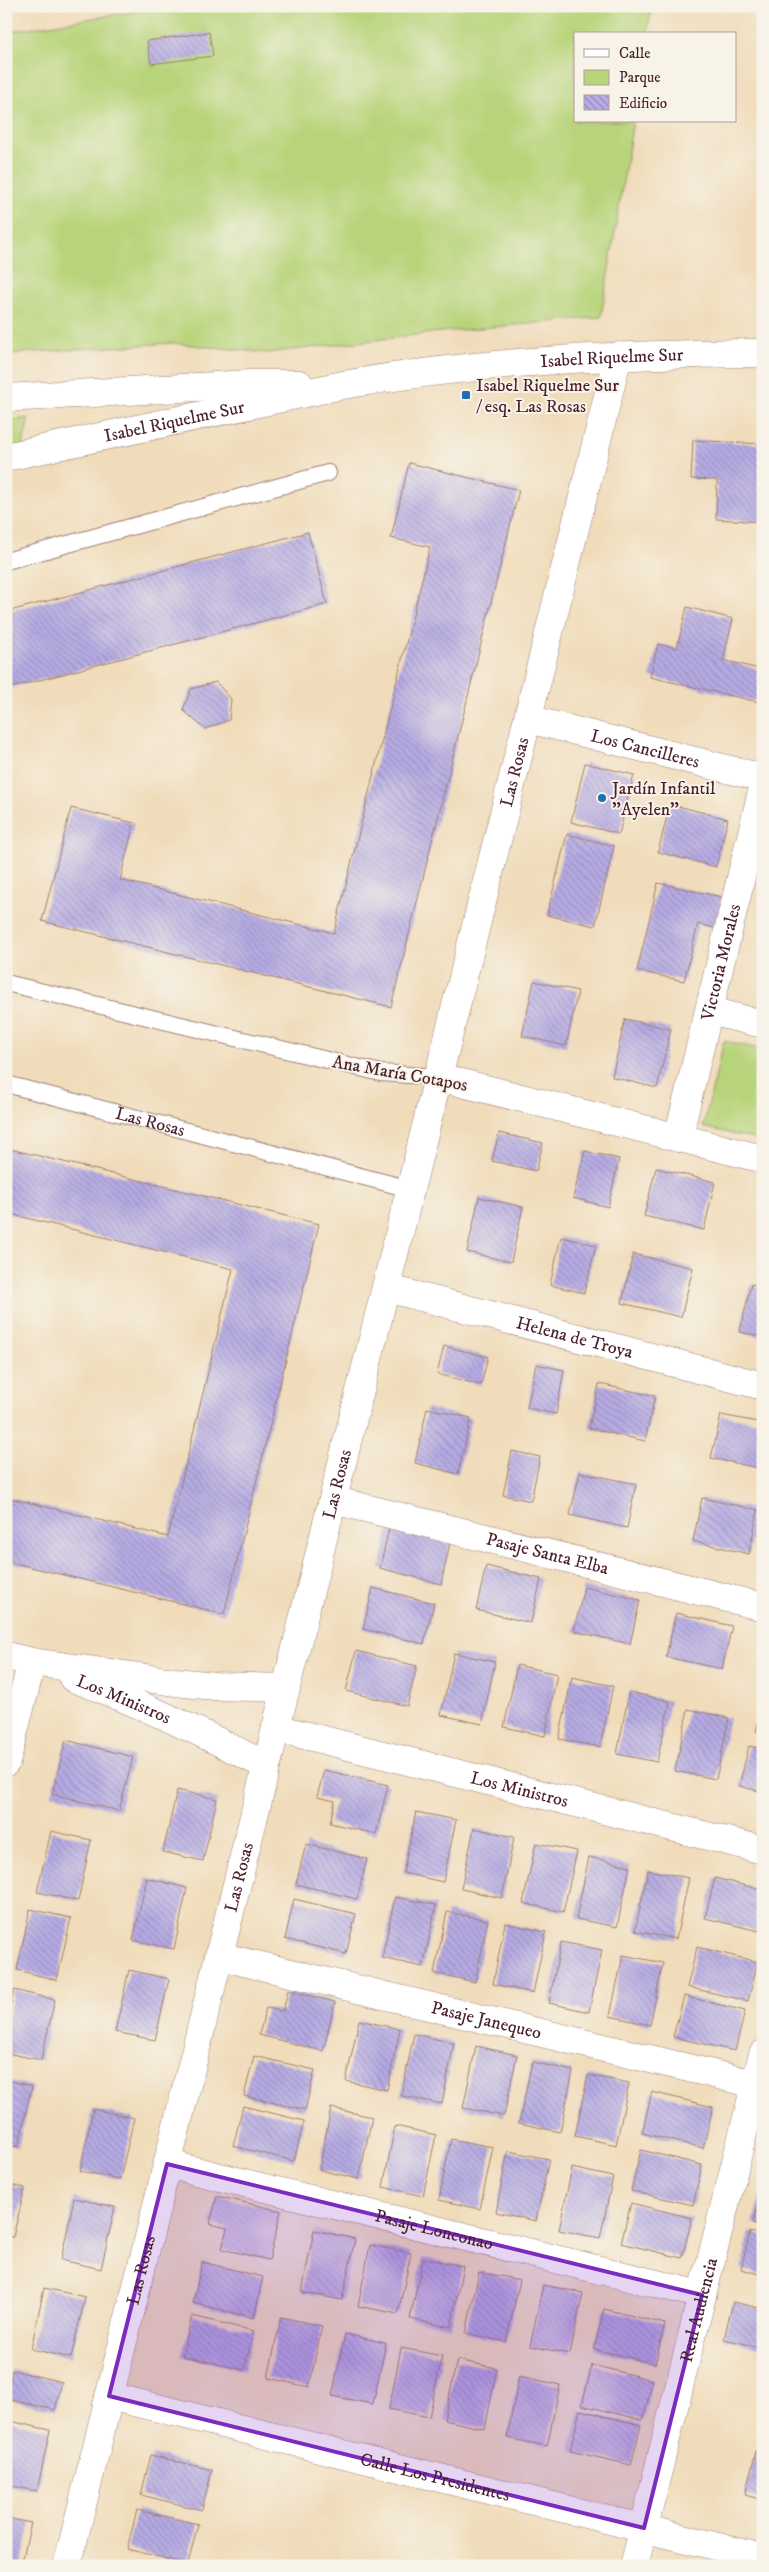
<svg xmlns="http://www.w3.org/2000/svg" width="769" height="2572" viewBox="0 0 769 2572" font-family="'IM FELL DW Pica',serif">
<defs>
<pattern id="building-back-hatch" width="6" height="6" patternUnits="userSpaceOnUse" patternTransform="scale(1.25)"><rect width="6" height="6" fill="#b6ace4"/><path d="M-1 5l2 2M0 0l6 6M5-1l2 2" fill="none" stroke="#968bb9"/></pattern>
</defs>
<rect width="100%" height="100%" fill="#f7f3e8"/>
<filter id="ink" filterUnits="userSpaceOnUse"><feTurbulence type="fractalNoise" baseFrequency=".02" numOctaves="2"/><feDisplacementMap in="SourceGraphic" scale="10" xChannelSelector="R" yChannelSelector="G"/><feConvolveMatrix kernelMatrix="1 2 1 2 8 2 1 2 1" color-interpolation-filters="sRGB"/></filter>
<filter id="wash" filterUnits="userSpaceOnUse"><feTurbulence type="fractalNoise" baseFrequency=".0096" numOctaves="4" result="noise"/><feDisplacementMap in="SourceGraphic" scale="20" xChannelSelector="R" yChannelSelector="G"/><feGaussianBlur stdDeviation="1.12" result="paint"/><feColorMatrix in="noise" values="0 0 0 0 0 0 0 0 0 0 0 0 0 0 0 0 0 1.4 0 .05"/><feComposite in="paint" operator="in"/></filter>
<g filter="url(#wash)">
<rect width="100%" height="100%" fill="#f0dcba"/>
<g fill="#b8d47a" stroke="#817a52">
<polygon points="168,6 652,6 647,34 575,34 575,121 633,121 601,317 440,332 267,353 172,343 6,354 6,32"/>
<polygon points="29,418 22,449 6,452 6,421"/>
<polygon points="724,1041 763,1050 763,1141 703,1127"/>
</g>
<g id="blocks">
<g fill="url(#building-back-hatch)">
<polygon points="209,32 213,56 151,64 147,41"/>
<polygon points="693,440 763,444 763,522 716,519 717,480 691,479"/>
<polygon points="409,463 519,490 391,1007 42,921 71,808 134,823 120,880 334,933 430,547 391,538"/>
<polygon points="308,532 327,604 6,689 6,612"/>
<polygon points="687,607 733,619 723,660 763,670 763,703 650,677 658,644 677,648"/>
<polygon points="216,682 231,699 229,720 205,729 183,710 191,689"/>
<polygon points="585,763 634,775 619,834 571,822"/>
<polygon points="670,804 728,819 716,867 658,852"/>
<polygon points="567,834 614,846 595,926 547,915"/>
<polygon points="658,883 722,897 715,928 698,924 684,981 637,971"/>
<polygon points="534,981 578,991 566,1046 522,1036"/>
<polygon points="625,1019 671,1029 657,1088 612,1077"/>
<polygon points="499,1133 543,1143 536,1171 492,1161"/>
<polygon points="6,1148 319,1224 224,1614 6,1561 6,1497 168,1537 233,1269 6,1213"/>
<polygon points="585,1151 619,1159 608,1207 573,1198"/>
<polygon points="656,1168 715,1182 704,1230 644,1216"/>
<polygon points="479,1197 523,1207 511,1262 467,1252"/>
<polygon points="561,1237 596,1245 584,1293 550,1285"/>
<polygon points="633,1254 693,1268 681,1317 622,1303"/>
<polygon points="751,1284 763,1287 763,1337 740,1332"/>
<polygon points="444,1346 488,1357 481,1385 437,1374"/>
<polygon points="536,1364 564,1370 556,1414 527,1408"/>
<polygon points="599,1384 655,1396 645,1441 589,1428"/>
<polygon points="427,1408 471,1418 458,1474 415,1463"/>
<polygon points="721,1415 763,1423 763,1469 711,1458"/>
<polygon points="512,1451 540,1457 531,1501 503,1495"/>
<polygon points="580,1472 636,1484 627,1528 570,1515"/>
<polygon points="702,1498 758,1510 749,1554 693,1541"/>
<polygon points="389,1528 450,1543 441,1584 380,1568"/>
<polygon points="486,1566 541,1579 531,1623 476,1610"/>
<polygon points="584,1587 640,1600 630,1644 574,1631"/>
<polygon points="373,1588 434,1603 424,1644 363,1629"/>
<polygon points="676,1613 732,1626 722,1669 666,1657"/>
<polygon points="356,1651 417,1666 407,1706 346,1691"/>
<polygon points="454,1653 495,1662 482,1724 441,1715"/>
<polygon points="517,1665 557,1674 545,1736 504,1727"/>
<polygon points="572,1677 613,1686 600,1747 559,1739"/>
<polygon points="629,1692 670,1701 657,1762 617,1754"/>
<polygon points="763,1705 763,1732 756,1731"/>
<polygon points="688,1709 729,1718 716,1779 675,1771"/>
<polygon points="66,1740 133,1757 119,1811 52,1794"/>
<polygon points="749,1746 763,1749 763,1792 739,1786"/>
<polygon points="324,1770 388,1785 376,1834 330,1823 335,1801 317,1797"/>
<polygon points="177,1790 217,1799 203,1861 163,1852"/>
<polygon points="416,1812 456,1820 443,1882 403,1873"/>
<polygon points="474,1828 514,1837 502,1898 461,1889"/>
<polygon points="51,1831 91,1840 78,1901 37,1892"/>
<polygon points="536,1843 577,1851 563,1912 523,1903"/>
<polygon points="306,1844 367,1859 357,1899 296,1884"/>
<polygon points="589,1857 630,1866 617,1927 576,1919"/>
<polygon points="648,1870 689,1878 676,1939 635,1931"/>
<polygon points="147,1878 187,1888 174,1949 133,1940"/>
<polygon points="715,1878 763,1890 763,1932 705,1918"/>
<polygon points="395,1897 436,1905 423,1967 382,1958"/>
<polygon points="294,1899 356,1914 346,1954 285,1939"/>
<polygon points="30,1909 71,1918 57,1980 17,1970"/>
<polygon points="447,1912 488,1920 475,1982 434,1973"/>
<polygon points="505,1923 546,1932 533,1993 493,1984"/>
<polygon points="561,1942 602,1950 589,2012 549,2003"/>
<polygon points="697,1947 758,1962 748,2001 687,1987"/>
<polygon points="623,1955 663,1963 650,2025 610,2016"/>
<polygon points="129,1970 169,1979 155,2040 115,2032"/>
<polygon points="14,1990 55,2000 41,2060 6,2053 6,2026"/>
<polygon points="288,1990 335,2002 323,2051 259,2035 266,2008 283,2011"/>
<polygon points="684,1996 745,2011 735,2051 673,2037"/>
<polygon points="359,2020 400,2029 387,2090 346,2081"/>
<polygon points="414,2034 454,2043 442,2104 401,2096"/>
<polygon points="476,2046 517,2055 504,2116 463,2108"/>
<polygon points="254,2056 315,2070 305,2110 244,2096"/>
<polygon points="532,2062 573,2071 560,2132 519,2123"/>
<polygon points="588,2075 629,2083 616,2145 575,2136"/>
<polygon points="6,2080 32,2086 18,2147 6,2144"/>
<polygon points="652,2092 713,2107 703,2148 642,2133"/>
<polygon points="243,2106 304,2121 294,2161 233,2146"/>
<polygon points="331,2108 372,2117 359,2179 319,2170"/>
<polygon points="93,2109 134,2118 120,2179 80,2171"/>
<polygon points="395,2126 436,2135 423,2196 383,2187"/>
<polygon points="451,2139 493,2147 480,2209 439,2200"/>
<polygon points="641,2150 702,2165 693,2205 631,2191"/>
<polygon points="508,2151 549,2159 536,2221 496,2212"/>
<polygon points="572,2168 613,2177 600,2238 559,2230"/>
<polygon points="6,2184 25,2188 13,2237 6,2236"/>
<polygon points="763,2186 763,2226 753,2223"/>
<polygon points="217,2196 281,2211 269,2260 222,2249 227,2228 210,2224"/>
<polygon points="74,2198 115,2207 101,2269 61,2260"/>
<polygon points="631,2203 692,2218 682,2258 621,2243"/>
<polygon points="314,2230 355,2239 342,2300 302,2292"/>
<polygon points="750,2232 763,2235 763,2275 741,2269"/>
<polygon points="370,2245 411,2253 398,2314 358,2306"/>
<polygon points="423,2258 463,2266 451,2327 410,2319"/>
<polygon points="202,2262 263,2277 254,2318 193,2303"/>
<polygon points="479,2272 520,2280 506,2342 466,2333"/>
<polygon points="543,2285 583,2293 570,2354 530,2346"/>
<polygon points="44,2288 85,2297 71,2358 31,2349"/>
<polygon points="733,2302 763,2309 763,2348 724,2339"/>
<polygon points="604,2309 665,2324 655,2364 594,2349"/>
<polygon points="192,2316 254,2331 244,2370 182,2356"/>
<polygon points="281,2317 322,2326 309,2387 268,2378"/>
<polygon points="345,2334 386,2343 373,2404 332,2396"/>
<polygon points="401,2348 442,2356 429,2417 389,2409"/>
<polygon points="457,2360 497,2368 485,2429 444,2420"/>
<polygon points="592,2365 653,2380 643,2420 582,2405"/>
<polygon points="12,2370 62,2382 55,2410 6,2399"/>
<polygon points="519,2376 560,2385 547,2446 507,2438"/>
<polygon points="580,2410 641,2425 631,2465 570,2451"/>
<polygon points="10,2421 50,2430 37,2491 6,2485 6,2437"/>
<polygon points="756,2451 763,2453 763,2500 745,2495"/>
<polygon points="151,2455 212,2470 202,2510 141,2495"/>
<polygon points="137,2510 198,2524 188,2564 127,2549"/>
<polygon points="6,2518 31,2523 21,2566 6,2566"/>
</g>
</g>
</g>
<g filter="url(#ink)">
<use href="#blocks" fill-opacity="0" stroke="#9d7e72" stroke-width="1"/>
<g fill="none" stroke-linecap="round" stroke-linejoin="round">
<g stroke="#9d7e72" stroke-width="18">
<g id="service">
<polyline points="6,561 328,473"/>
<polyline points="6,983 381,1073 438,1077"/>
<path id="s1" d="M 6,1084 L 410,1189"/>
</g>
</g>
<g stroke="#9d7e72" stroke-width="29">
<g id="minor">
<path id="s2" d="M 528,719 L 763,778"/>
<polyline points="709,1011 763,1024"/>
<polyline points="438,1077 763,1159"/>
<path id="s3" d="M 678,1138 L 763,787"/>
<path id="s4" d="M 386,1288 L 763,1386"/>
<path id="s5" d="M 333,1500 L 763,1607"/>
<polyline points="6,1656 32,1662 175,1682 215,1686 286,1688"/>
<path id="s6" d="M 73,1678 C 139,1703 204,1733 266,1766"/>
<path id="s7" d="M 276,1728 L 763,1850"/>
<polyline points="6,1762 32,1662"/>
<path id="s8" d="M 219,1956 L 755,2084"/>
<path id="s9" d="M 167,2164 L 702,2295"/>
<path id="s10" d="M 109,2396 L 763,2558"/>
<path id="s11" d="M 67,2566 L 618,356"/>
<path id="s12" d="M 634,2566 L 763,2054"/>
</g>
</g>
<g stroke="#9d7e72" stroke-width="29">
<g id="tertiary">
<polyline points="6,398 250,384 299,384"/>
<path id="s13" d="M 6,457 L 343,385 C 482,361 622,354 763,353"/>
</g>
</g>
<use href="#service" stroke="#fff" stroke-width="16"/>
<use href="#minor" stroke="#fff" stroke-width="28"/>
<use href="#tertiary" stroke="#fff" stroke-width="28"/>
</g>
</g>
<path fill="#7b2cbf" fill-opacity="0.2" stroke="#7b2cbf" stroke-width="4" stroke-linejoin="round" d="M 167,2164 L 702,2295 L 644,2528 L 109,2396 Z"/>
<g fill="#1f6fb2" stroke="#f7f3e8" stroke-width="2">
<rect x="461" y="390" width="10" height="10" rx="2.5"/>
<circle cx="602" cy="798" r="5"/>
</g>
<g text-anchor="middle" stroke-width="4" stroke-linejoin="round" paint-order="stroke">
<g font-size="18" fill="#4a1f2b" stroke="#f7f3e8">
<text dy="6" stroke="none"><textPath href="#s13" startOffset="615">Isabel Riquelme Sur</textPath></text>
<text dy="6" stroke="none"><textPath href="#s13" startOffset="172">Isabel Riquelme Sur</textPath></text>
<text dy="6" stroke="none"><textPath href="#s2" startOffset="121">Los Cancilleres</textPath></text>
<text dy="6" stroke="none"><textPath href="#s11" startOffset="1849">Las Rosas</textPath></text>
<text dy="6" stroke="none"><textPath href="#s3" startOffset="181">Victoria Morales</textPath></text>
<text transform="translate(400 1073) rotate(10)" y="6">Ana María Cotapos</text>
<text dy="6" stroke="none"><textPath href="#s1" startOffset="149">Las Rosas</textPath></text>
<text dy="6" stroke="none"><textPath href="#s4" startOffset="195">Helena de Troya</textPath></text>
<text dy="6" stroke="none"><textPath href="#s11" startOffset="1115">Las Rosas</textPath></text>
<text dy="6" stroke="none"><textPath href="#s5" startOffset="221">Pasaje Santa Elba</textPath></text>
<text dy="6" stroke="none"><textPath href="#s6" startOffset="55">Los Ministros</textPath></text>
<text dy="6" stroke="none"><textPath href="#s7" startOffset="251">Los Ministros</textPath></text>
<text dy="6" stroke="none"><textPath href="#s11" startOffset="710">Las Rosas</textPath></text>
<text dy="6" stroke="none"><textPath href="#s8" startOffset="275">Pasaje Janequeo</textPath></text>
<text dy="6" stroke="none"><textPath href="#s9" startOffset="275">Pasaje Lonconao</textPath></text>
<text dy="6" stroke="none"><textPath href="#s11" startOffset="305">Las Rosas</textPath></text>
<text dy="6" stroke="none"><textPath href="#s12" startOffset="264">Real Audiencia</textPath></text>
<text dy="6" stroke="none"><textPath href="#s10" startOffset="336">Calle Los Presidentes</textPath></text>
</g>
<g font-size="18" fill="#4a1f2b" stroke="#f7f3e8" text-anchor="start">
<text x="476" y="391">Isabel Riquelme Sur<tspan x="476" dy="21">/ esq. Las Rosas</tspan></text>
<text x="612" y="794">Jardín Infantil<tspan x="612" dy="21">"Ayelen"</tspan></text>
</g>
</g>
<rect width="769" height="2572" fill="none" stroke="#f7f3e8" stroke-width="25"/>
<rect x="574" y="32" width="162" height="90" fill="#f7f3e8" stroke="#b29e9c"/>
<rect x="584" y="49" width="25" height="8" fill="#ffffff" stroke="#b29e9c"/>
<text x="619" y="58" font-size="15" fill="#4a1f2b">Calle</text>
<rect x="584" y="70" width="25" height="15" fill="#b8d47a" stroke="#b29e9c"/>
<text x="619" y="82" font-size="15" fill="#4a1f2b">Parque</text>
<rect x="584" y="95" width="25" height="15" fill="url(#building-back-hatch)" stroke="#b29e9c"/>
<text x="619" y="108" font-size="15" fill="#4a1f2b">Edificio</text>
</svg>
